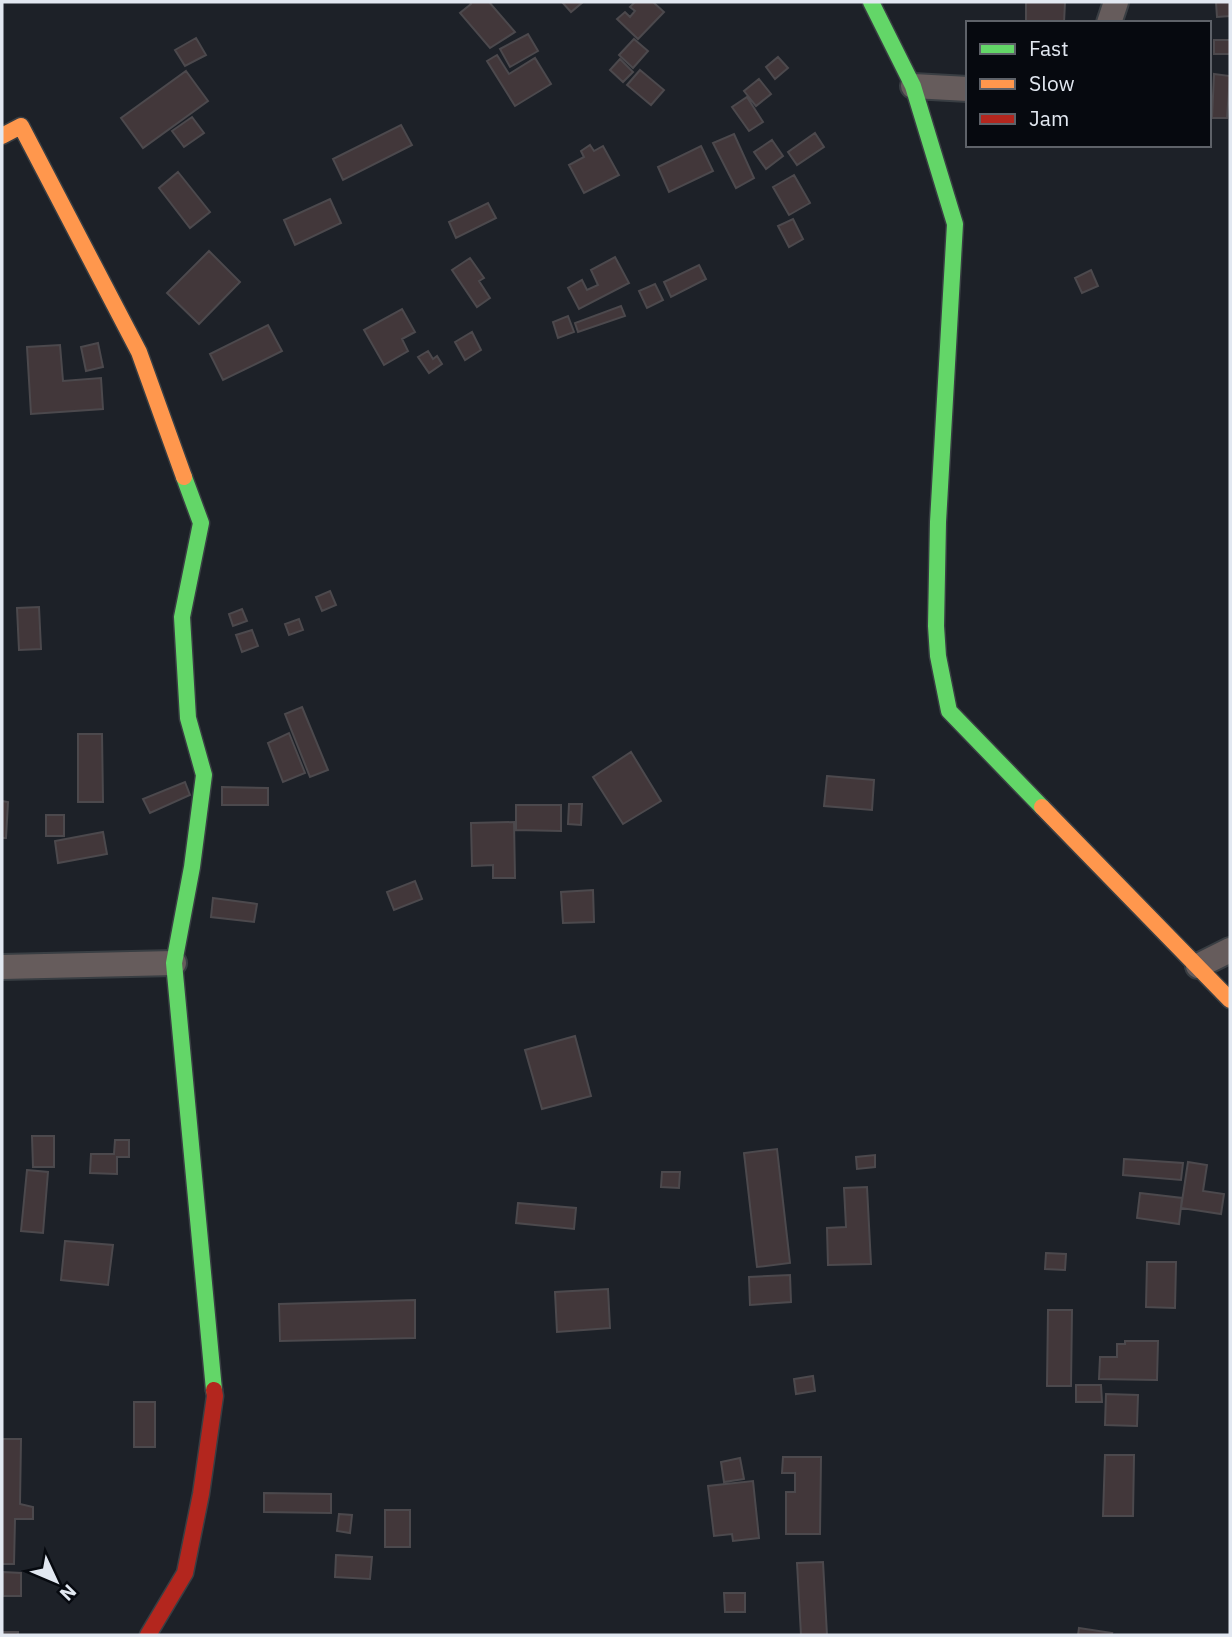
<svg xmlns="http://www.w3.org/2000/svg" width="1232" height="1637" viewBox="0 0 1232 1637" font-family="'IBM Plex Sans',sans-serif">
  <rect width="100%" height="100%" fill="#1d2128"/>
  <path fill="#42373a" stroke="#4c494d" stroke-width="2" d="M470,2h19l26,30 -25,16 -30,-35 11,-9z
    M562,2h21l-12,10z
    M635,2h18l11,10 -26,27 -21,-20 8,-7 5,5 5,-6 -5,-4z
    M1026,2h39l-1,21 -38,-1z
    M1216,2h14v14l-13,1z
    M528,34l10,17 -28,16 -10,-18z
    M196,38l10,17 -21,11 -10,-16z
    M634,39l14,12 -15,17 -14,-13z
    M1214,40h16v14h-16z
    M497,55l12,19 26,-16 16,26 -36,22 -28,-45z
    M778,57l10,11 -13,11 -9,-12z
    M620,59l13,13 -10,10 -13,-12z
    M640,70l24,20 -13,15 -24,-20z
    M186,71l22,30 -65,47 -22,-30z
    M1214,74l16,2 -3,42h-15z
    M759,79l12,15 -15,12 -12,-15z
    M747,97l16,25 -14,9 -17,-24z
    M192,117l12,16 -20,14 -12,-16z
    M401,125l11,20 -69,35 -10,-21z
    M815,133l9,14 -27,18 -9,-13z
    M734,134l20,44 -18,10 -23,-45z
    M772,140l11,16 -17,13 -12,-17z
    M590,145l4,6 9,-5 16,29 -35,18 -15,-28 15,-8 -3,-6z
    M701,146l12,25 -44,21 -11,-25z
    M178,172l32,40 -20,16 -31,-40z
    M794,175l16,28 -21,12 -16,-28z
    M330,199l11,24 -46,22 -11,-25z
    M488,203l8,15 -40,20 -7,-16z
    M793,219l10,20 -14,8 -11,-21z
    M209,251l31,31 -41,42 -32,-31z
    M615,257l14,26 -50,26 -11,-21 14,-8 5,10 11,-5 -7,-15z
    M470,258l14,20 -5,3 11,17 -13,9 -25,-37z
    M699,265l7,14 -35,18 -7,-15z
    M1091,270l7,16 -16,7 -7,-15z
    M655,284l8,16 -16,8 -8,-17z
    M621,306l4,10 -47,16 -3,-9z
    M402,309l13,23 -13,7 6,12 -24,14 -20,-35z
    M568,316l6,16 -16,6 -5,-16z
    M268,325l14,26 -59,29 -13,-26z
    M472,332l9,18 -16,10 -10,-18z
    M98,343l5,24 -17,4 -5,-24z
    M60,345l3,36 38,-3 2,31 -72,5 -4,-67z
    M428,351l5,8 4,-3 5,8 -13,9 -11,-16z
    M330,591l6,14 -14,6 -6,-14z
    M39,607l2,42 -22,1 -2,-42z
    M242,609l5,12 -14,5 -4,-12z
    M299,619l4,11 -14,5 -4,-11z
    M252,630l6,16 -16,6 -6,-17z
    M302,707l26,63 -18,7 -25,-63z
    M289,733l16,40 -22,9 -15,-39z
    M78,734h24l1,68h-25z
    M631,752l30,49 -38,23 -30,-47z
    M827,776l47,4 -2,30 -48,-4z
    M185,782l5,13 -40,18 -7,-14z
    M222,787l46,1v17h-46z
    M2,801l6,1 -2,36h-4z
    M569,804h13l-1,21 -13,-1z
    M516,805h45v26l-45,-1z
    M46,815h18v21h-18z
    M514,822l1,56h-22v-13l-21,1 -1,-43z
    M103,832l4,22 -49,9 -3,-22z
    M415,881l7,18 -28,11 -7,-18z
    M593,890l1,32 -31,1 -2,-31z
    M213,898l44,6 -3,18 -43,-5z
    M575,1036l16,60 -49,13 -17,-59z
    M32,1136h22v31h-21z
    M115,1140h14v17h-12v17l-27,-1 1,-19h23z
    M777,1149l13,114 -33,4 -13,-114z
    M875,1155v12l-18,2 -1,-12z
    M1124,1159l59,4 -2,17 -58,-5z
    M1188,1162l19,3 -4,26 21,3 -3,20 -40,-6z
    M27,1170l21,2 -5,61 -22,-2z
    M662,1172h18l-1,16 -18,-1z
    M867,1187l4,77 -43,1 -1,-37 19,-1 -2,-39z
    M1140,1193l42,5 -3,26 -42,-6z
    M518,1203l58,5 -2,21 -58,-6z
    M65,1241l48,4 -5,40 -47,-5z
    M1046,1253l20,1 -1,16 -20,-1z
    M1147,1262h29l-1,46 -29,-1z
    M790,1275l1,27 -41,3 -1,-28z
    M608,1289l2,39 -53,4 -2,-40z
    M415,1300v38l-135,3 -1,-37z
    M1048,1310h24l-1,76h-24z
    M1125,1341h33l-1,39 -58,-1 1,-22h17v-13h8z
    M813,1376l2,15 -19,3 -2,-15z
    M1076,1385h25l1,17h-26z
    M1106,1394l32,1 -1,31 -32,-1z
    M134,1402h21v45h-21z
    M2,1439h19l-1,65 13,3v12h-18l-1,45h-12z
    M1105,1455h29l-1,61h-30z
    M783,1457h38l-1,77h-34v-42h9v-19h-13z
    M740,1458l4,21 -20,3 -3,-20z
    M753,1481l6,57 -26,3 -1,-7 -18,2 -6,-50z
    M264,1493l67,1v19l-67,-1z
    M385,1510h25v37h-25z
    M339,1514l13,1 -2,18 -13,-2z
    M336,1555l36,2 -2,22 -35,-2z
    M823,1562l4,73h-26l-4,-72z
    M3,1572l18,1v23h-18z
    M724,1593h21v19h-20z
    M1079,1628l33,5 -1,2h-33z
    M2,1632h16v3h-16z"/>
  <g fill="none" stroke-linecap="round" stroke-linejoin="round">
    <defs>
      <path id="street" d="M1109,23l7,-21
        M913,86l55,3
        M1198,966l32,-16
        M2,967l172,-4"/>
      <path id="fast" d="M871,2l42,84 42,138 -17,298 -2,104 2,30 11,55 93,96
        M184,477l17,46 -19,94 6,101 16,57 -12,92 -18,96 40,427"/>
      <path id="slow" d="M2,136l19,-10 118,226 45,125
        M1042,807l188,193"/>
      <path id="jam" d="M148,1635l37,-62 16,-79 14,-98 -1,-6"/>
    </defs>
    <use href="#street" stroke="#393e43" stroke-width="28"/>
    <use href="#fast" stroke="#393e43" stroke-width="19"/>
    <use href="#slow" stroke="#393e43" stroke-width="19"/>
    <use href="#jam" stroke="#393e43" stroke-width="19"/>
    <use href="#street" stroke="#665c5c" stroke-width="24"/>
    <use href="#fast" stroke="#63d668" stroke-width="16"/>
    <use href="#slow" stroke="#ff974d" stroke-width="16"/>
    <use href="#jam" stroke="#b3261e" stroke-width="16"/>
  </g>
  <rect width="1232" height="1637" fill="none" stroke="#e2e8f1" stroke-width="7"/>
  <rect x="966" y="21" width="245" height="126" fill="#06090f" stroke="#5e6269" stroke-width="2"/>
  <rect x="980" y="44" width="35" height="10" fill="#63d668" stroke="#5e6269" stroke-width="2"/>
  <text x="1029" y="56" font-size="21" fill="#e2e8f1">Fast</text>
  <rect x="980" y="79" width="35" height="10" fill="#ff974d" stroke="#5e6269" stroke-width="2"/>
  <text x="1029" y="91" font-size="21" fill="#e2e8f1">Slow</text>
  <rect x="980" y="114" width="35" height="10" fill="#b3261e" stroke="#5e6269" stroke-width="2"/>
  <text x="1029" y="126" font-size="21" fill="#e2e8f1">Jam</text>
  <g transform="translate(56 1581) rotate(134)" stroke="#06090f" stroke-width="5" paint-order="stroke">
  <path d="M0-5L12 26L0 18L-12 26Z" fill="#e2e8f1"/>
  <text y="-10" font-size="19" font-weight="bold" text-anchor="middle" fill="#e2e8f1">N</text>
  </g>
</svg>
